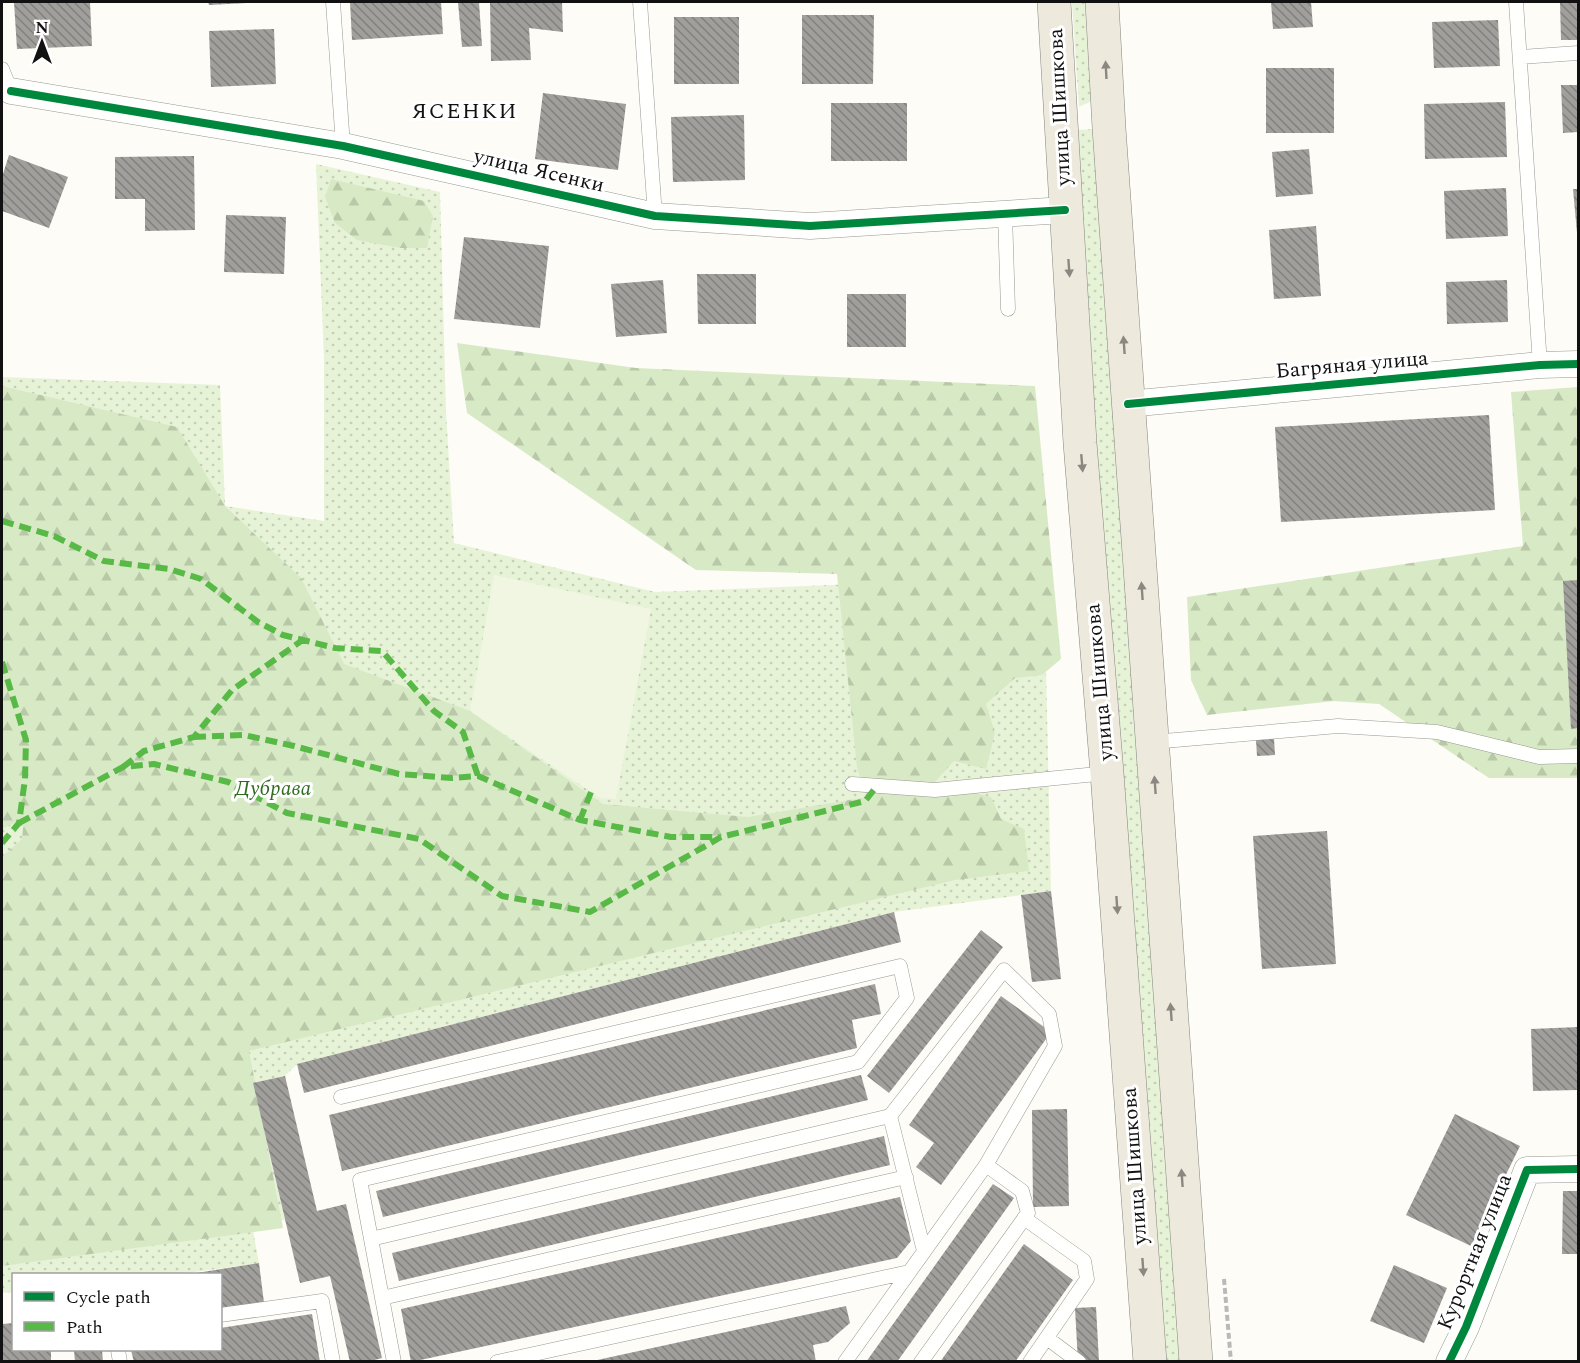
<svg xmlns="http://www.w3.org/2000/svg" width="1580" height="1363" viewBox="0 0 1580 1363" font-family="Spectral,serif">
  <defs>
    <pattern id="grass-dots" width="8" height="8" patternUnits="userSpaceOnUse" patternTransform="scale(1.5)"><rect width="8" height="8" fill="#e7f3d7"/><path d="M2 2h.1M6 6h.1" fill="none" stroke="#c5cfb8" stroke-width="1.8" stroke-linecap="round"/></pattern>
    <pattern id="forest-firs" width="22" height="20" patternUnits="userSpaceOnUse" patternTransform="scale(1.5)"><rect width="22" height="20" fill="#d8eac5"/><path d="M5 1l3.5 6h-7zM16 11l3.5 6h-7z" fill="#b8c8a8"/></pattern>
    <pattern id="building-back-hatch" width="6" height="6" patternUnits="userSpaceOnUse" patternTransform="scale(1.5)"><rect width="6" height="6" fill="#a19f9c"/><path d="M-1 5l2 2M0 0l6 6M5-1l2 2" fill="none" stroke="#82807e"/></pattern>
  </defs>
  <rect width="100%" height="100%" fill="#fdfcf7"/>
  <path fill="url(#grass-dots)" d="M1072,2h18l6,97 -17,8z
    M1109,128l87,1233h-46l-87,-1230z
    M316,164l124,28 6,220 8,131 201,49 375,-15 14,2 7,312 -157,21 -597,152 -12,12 -32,8 32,136 -33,5 7,38 -79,11h-166l-1,18 -11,1v-916l218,8 5,121 99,15v-162z"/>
  <path fill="url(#forest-firs)" d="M331,179l93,22 9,15 -6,32h-27l-43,-8 -22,-17 -10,-26z
    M457,343l179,25 399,18 26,273 -19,16 -27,3 -29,26 9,29 -9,36 -32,-8 -19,21 56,15 10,22 23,10 5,42 -74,9 -706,171 34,177 -281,38v-409l20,-18 2,-21 -22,11v-443l175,41 48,79 76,72 43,86 126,47 133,93 145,13 119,-20 -10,-29 -20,-194 -141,-4 -229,-157z
    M1578,387v391h-89l-110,-74 -45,-3 -127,14 -16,-35 -4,-83 336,-51 -12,-154z"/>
  <path fill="#f0f6e1" d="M494,575l157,34 -35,190 -16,-1 -130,-87z"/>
  <path fill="url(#building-back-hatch)" d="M14,2h76l2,44 -75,3z
    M208,2h39v1l-38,2z
    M350,2h91l2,32 -91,6z
    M458,2h21l3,44 -20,1z
    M490,2h72l1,30 -34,-4 2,32 -40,1z
    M1271,2h40l2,25 -40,2z
    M1560,2h18v38h-17z
    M802,15h72l-1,69h-71z
    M674,17h65v67h-65z
    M1498,20l2,46 -66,2 -2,-46z
    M274,29l2,55 -65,3 -2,-56z
    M1266,68h68v65h-68z
    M1561,85h17v47l-15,1z
    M543,93l83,11 -8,66 -83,-11z
    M1505,102l2,55 -82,2 -1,-55z
    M831,103h76v58h-76z
    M744,115l1,65 -72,2 -2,-65z
    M1309,149l4,45 -37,3 -4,-45z
    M9,155l59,22 -19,51 -47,-17v-34z
    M194,156l1,74 -50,1v-32h-30v-42z
    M1506,188l2,48 -62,3 -2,-48z
    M1573,189h5v44h-1z
    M226,215l60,2 -2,57 -60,-2z
    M1316,226l5,70 -47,3 -5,-69z
    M464,237l85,9 -9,82 -86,-9z
    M697,274h59v50h-58z
    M663,280l4,53 -51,4 -5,-53z
    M1507,280l1,42 -61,2 -1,-42z
    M847,294h59v53h-59z
    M1489,415l6,95 -214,12 -6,-95z
    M1578,580v148l-7,1 -8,-148z
    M1274,739l1,16 -18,1 -1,-16z
    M1327,831l9,133 -74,5 -9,-133z
    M1051,891l10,88 -29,3 -11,-87z
    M894,912l7,30 -597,151 -7,-29z
    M981,930l22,17 -114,146 -22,-17z
    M875,984l6,30 -29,6 5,28 -515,123 -13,-56z
    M1001,996l50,36 -110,153 -25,-18 18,-24 -25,-18z
    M1578,1027v63l-45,1 -2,-62z
    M861,1075l7,25 -485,117 -7,-26z
    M285,1076l32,135 29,-7 36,154 -15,4h-17l-20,-86 -30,7 -47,-200z
    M1067,1109l2,97 -36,1 -1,-97z
    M1455,1114l65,32 -49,100 -65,-31z
    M884,1136l6,29 -491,116 -7,-28z
    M993,1184l21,14 -117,164h-31z
    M1563,1191h15v63h-16z
    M900,1197l11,44 -14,17 -486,104 -10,-53z
    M1024,1244l49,36 -58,82h-75z
    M259,1263l5,40 -44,6v-35h-30z
    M1394,1265l53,23 -23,55 -54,-22z
    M846,1306l4,17 -22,19 -15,3 3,17h-228z
    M1096,1307l3,55h-21l-3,-54z
    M312,1314l8,48h-186l-3,-12h89v-22z
    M14,1323v27h37v12h-49v-38z
    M74,1350h28l1,12h-28z"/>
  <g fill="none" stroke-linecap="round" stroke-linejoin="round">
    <defs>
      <path id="lane" d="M333,2l10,144
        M640,2l15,214
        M1516,2l24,363
        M1520,57l58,-4
        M2,69l9,22h-4
        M1005,214l3,95
        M1152,742l186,-16 99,6 102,25 39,-1
        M852,784l83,6 172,-17
        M341,1097l559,-131 7,32 -49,64 -498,118 34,182
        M1024,1218l60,43 3,18 -57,83
        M371,1239l519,-123 34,135
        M382,1298l524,-121
        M220,1315l102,-14 11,61
        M1047,1338l32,24
        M118,1350l2,12
        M497,1362l412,-90
        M845,1362l141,-197 69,-119 -6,-32 -45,-44 -114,146
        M921,1362l107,-149 -6,-22 -36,-26"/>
      <path id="street" d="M11,91l332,55 312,70 155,10 255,-16
        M1128,404l412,-39 38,-1
        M1449,1362l17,-35 61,-157 51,-1"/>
      <path id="primary" d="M1054,2l26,441 27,330 43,589
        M1102,2l7,126 87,1234"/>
    </defs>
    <use href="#lane" stroke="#979795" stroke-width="15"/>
    <use href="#street" stroke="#979795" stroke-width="27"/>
    <use href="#primary" stroke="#858482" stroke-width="34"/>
    <path stroke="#b9b9b8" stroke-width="4" stroke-dasharray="6 3" stroke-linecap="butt" d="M1224,1279l7,83"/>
    <use href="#lane" stroke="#fffffe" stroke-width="14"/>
    <use href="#street" stroke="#fffffe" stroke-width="26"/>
    <use href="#primary" stroke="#ede9dc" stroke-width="33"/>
    <path stroke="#58b947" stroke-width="6" stroke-dasharray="12 6" stroke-linecap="butt" d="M2,521l52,15 50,25 65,8 32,10 57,43 25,13 52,13 47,3 52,60 29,21 15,44
      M2,662l24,78 -1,39 -6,44 -17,20
      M194,737l50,-2 50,11 105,28 53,4 26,-2 102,44 91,17h48
      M123,767l21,-16 50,-14 38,-47 72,-51
      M580,820l11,-28
      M19,823l104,-56 31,-3 74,18 59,31 132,26 83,57 88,16 131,-75 144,-36 12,-15"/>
    <defs>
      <path id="cycleway" d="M11,91l332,55 312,70 155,10 255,-16
        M1128,404l412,-39 38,-1
        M1449,1362l17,-35 61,-157 51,-1"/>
    </defs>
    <use href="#cycleway" stroke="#fff" stroke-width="11"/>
    <use href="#cycleway" stroke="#00873e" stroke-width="8"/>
  </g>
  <defs><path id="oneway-solid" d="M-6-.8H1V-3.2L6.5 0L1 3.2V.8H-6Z" transform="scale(1.5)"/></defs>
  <g fill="#8a8881">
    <use href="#oneway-solid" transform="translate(1106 70) rotate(-93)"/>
    <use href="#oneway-solid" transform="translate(1069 268) rotate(86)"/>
    <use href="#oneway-solid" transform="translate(1124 345) rotate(-94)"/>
    <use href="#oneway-solid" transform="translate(1082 463) rotate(85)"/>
    <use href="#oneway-solid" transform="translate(1142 591) rotate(-94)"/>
    <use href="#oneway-solid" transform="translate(1155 785) rotate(-94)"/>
    <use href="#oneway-solid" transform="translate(1117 905) rotate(86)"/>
    <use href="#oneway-solid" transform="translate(1171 1012) rotate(-94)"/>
    <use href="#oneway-solid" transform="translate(1182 1178) rotate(-94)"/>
    <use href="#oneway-solid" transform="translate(1143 1267) rotate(86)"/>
  </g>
  <g text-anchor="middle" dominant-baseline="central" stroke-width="6" stroke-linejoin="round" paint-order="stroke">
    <g font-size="21" fill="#111" stroke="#fff">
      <text transform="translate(1060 107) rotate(-93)">улица Шишкова</text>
      <text transform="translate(539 171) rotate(13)">улица Ясенки</text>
      <text transform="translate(1352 365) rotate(-5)">Багряная улица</text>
      <text transform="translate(1100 682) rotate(-95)">улица Шишкова</text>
      <text transform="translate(1135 1166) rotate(-94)">улица Шишкова</text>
      <text transform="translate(1475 1252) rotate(-68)">Курортная улица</text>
    </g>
    <g font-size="21" font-style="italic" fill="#2f6b1f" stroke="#fff">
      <text x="273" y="789">Дубрава</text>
    </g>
    <g font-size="22" letter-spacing="1.5" fill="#111" stroke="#fff">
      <text x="465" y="111">ЯСЕНКИ</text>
    </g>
  </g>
  <rect width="1580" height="1363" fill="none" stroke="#111111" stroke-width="6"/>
  <rect x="12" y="1273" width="210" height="78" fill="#ffffff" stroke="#a0a0a0" stroke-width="1.5"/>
  <rect x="24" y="1292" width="30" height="9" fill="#00873e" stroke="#a0a0a0" stroke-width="1.5"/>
  <text x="66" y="1303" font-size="18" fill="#111111">Cycle path</text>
  <rect x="24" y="1322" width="30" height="9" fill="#58b947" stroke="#a0a0a0" stroke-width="1.5"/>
  <text x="66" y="1333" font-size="18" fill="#111111">Path</text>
  <g transform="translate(42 42)" stroke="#ffffff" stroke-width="4.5" paint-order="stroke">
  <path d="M0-4.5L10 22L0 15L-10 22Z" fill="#111111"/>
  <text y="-9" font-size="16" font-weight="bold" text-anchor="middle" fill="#111111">N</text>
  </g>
</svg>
